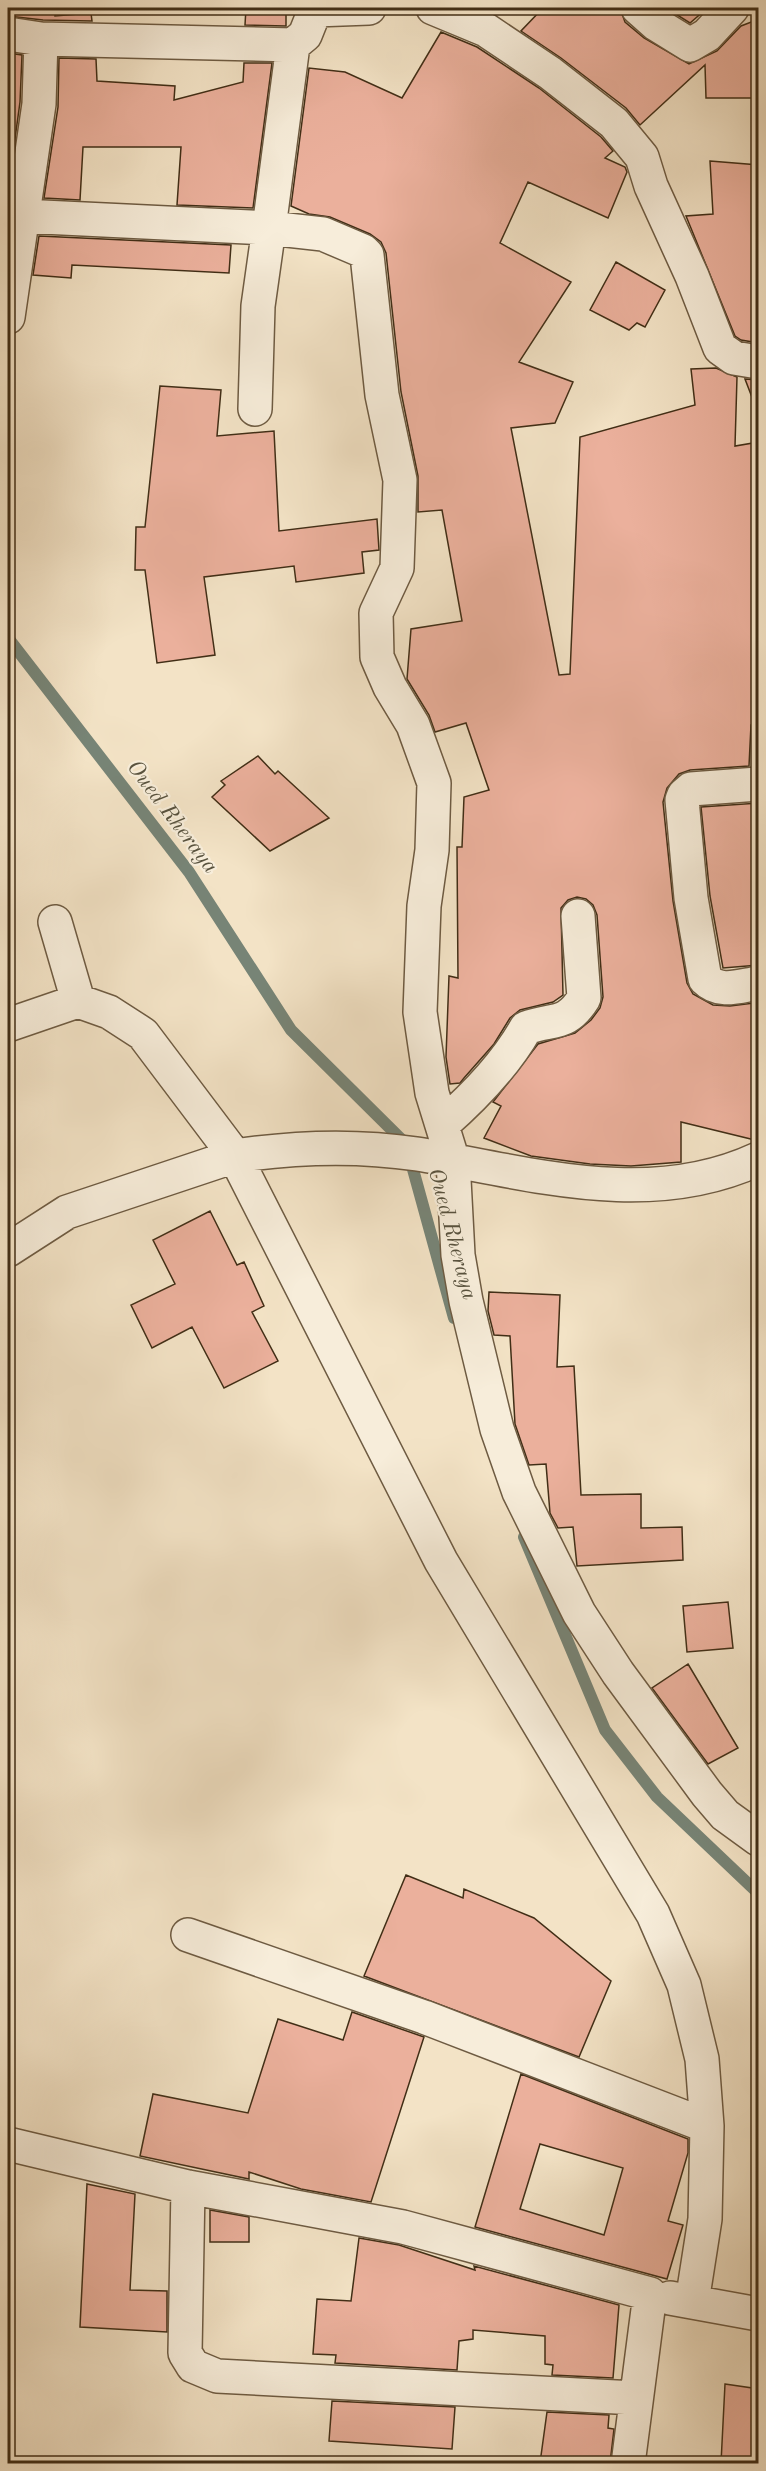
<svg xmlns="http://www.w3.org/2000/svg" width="766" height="2471" viewBox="0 0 766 2471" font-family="'Old Standard TT',serif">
  <rect width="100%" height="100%" fill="#f3e3c6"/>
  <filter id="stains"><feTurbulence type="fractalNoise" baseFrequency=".00333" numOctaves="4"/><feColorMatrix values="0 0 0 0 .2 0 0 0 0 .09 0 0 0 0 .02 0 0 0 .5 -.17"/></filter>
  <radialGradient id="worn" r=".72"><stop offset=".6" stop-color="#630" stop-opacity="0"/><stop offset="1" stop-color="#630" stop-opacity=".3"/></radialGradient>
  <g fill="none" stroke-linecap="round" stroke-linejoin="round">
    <path stroke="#778476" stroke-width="12" d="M8,638l181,234 102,158 115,114 48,174
      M524,1537l81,193 52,67 101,96"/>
  </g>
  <path fill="#ebb09c" stroke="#412e16" stroke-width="1.5" fill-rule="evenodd" d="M8,8h47v8l36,-3 1,8 -49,-1 -35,-4z
    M246,8h40v18l-41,-1z
    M543,8h77l5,14 19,16 45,26 28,-13 24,-25 18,-7v79h-53l-1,-33 -65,60 -14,-17 -65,-50 -40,-27z
    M666,8h37l2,2 -15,13z
    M441,32l36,15 62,41 62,49 12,14 -8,7 20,9 2,5 -19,46 -80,-36 -28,61 71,39 -52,80 54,20 -18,41 -44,5 48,247 11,-1 10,-237 115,-32 -4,-36 25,-1 21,9 -2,69 24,-4v283h-8l-2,41 -59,4 -11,4 -12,14 -4,14 10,99 14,82 6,11 20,11 17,1 24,-3 5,45v93l-78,-19v40l-50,4 -41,-2 -59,-8 -47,-18 17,-32 -8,-4 45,-58 37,-11 16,-13 9,-12 3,-11 -6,-82 -4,-10 -7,-6 -9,-2 -9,3 -7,8 2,87 -10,7 -33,8 -10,8 -16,26 -30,34 -4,5 -10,1 -4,-27 3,-81 9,2 -1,-131h5l2,-50 25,-7 -23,-67 -31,9 -6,-17 -22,-36 4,-50 51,-8 -20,-111 -24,2v-36l-17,-84 -15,-139 -5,-11 -11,-8 -40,-17 -21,-3 -18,-8 18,-138 36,4 57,26z
    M8,53l14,2 -2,47 -12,88z
    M59,58l37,1 1,22 78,5 -1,14 69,-18 1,-19h28l-19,145 -76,-3 4,-58h-98l-3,53 -36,-2 14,-91z
    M710,161l49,4v178l-18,-3 -6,-4 -49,-120 27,-2z
    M39,236l192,9 -2,28 -157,-8 -1,13 -38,-3z
    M616,262l49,28 -20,37 -8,-4 -8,7 -39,-20z
    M745,379l14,1v24l-4,1z
    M160,386l61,4 -4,46 57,-5 5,100 98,-12 2,31 -17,2 2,21 -68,9 -2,-16 -90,11 11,78 -58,8 -12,-93h-10l1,-43h9z
    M258,756l17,18 3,-3 51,47 -59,33 -58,-54 13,-12 -4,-4z
    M759,803v162l-36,3 -13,-72 -9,-89z
    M210,1211l27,54 7,-3 20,44 -12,6 26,49 -54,27 -32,-61 -40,21 -21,-43 44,-21 -22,-44z
    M489,1292l71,3 -3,72 17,-1 7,129 60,-1v34l41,-1 1,33 -106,6 -4,-39 -15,1 -8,-15 -4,-49 -17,1 -14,-41 -5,-88 -16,-1 -6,-24z
    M728,1602l5,46 -46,4 -4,-46z
    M688,1664l50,84 -30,16 -56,-76z
    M406,1875l57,23 1,-9 70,29 77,63 -32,76 -215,-81z
    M352,2012l72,25 -53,165 -70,-13 -52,-17v7l-109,-23 13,-62 95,19 30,-94 65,21z
    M521,2074l167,65v14l-20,68 15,4 -16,54 -192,-52zM540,2144l83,24 -19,67 -84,-26z
    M87,2184l48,10 -5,96 37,1v41l-87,-5z
    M210,2210l39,7v25h-39z
    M359,2238l40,7 76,25 -1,-4 145,39 -6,73 -61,-3 1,-10 -8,-1v-28l-72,-6v9l-14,2 -2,29 -122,-7 1,-8 -23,-1 4,-55 34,2z
    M725,2384l34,5v74h-38z
    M332,2401l123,6 -3,42 -123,-8z
    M547,2412l62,3 -1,13 6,1 -4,34h-70z"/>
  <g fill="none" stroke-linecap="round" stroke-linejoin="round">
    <defs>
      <path id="street" d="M433,8l53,22 64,43 64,50 28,34 9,29 41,90 28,72 14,10 24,4
        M638,8l18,16 34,21 17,-10 25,-27
        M315,10l54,-2
        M8,34l33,5 252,6 12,-10 10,-25 -2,-2
        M22,216l247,12 24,-183
        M8,317l31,-213 2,-65
        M255,409l3,-103 11,-78 54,6 40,17 4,4 15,140 18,85 -3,88 -21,45 1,44 13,30 23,38 21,58 -2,67 -8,56 -4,106 12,81 21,68 5,94 8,46 31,128 22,63 60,121 39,60 89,121 18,21 33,24
        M758,784l-67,5 -7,6 -2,5 9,98 14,81c15,15 34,7 53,4
        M55,922l23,79
        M8,1025l70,-24 31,11 34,22 92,122 206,405 212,353 31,71 18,74 5,67 -2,93 -13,83
        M443,1124c32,-28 62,-59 83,-96 27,-10 40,-1 58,-30l-6,-82
        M8,1250l59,-38 168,-56c60,-9 122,-11 182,-2 113,19 231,56 341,5
        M188,1935l236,82 283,109
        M8,2144l180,43 215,40 247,67 -22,170
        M188,2187l-3,166 8,13 24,10 418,22
        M670,2298l88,16"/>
    </defs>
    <use href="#street" stroke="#6e5b42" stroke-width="36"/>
    <use href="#street" stroke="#f7edda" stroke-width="33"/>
  </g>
  <g text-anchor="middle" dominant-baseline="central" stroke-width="4.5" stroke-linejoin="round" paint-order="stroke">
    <g font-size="22" font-style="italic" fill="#58523e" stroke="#f7edda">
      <text transform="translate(172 817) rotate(53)">Oued Rheraya</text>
      <text transform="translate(452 1234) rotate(75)">Oued Rheraya</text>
    </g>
  </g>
  <rect width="766" height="2471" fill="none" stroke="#f3e3c6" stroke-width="30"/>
  <rect x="9" y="9" width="748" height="2453" fill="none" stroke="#412e16" stroke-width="3"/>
  <rect x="15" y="15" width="736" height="2441" fill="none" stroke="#412e16" stroke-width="1.5"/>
  <rect width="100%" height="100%" filter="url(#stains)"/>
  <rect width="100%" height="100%" fill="url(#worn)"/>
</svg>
